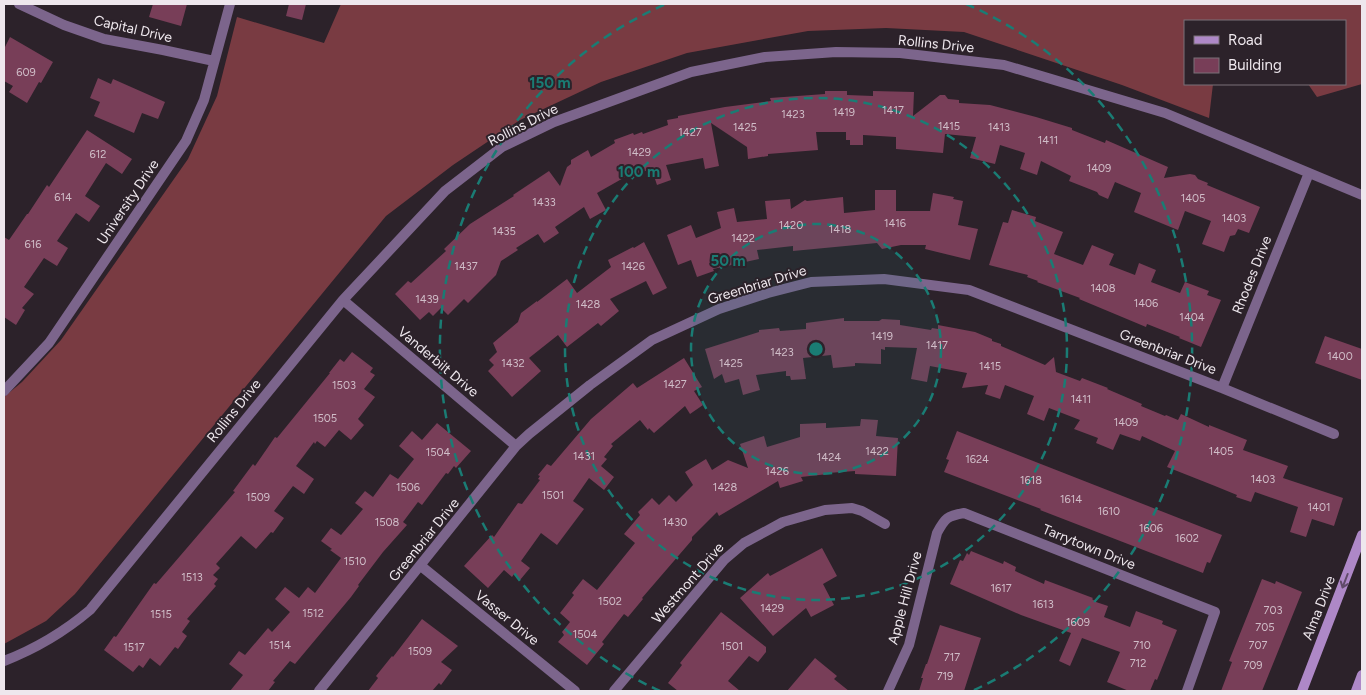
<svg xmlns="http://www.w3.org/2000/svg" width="1366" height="695" viewBox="0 0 1366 695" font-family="Figtree,sans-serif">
  <rect width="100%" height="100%" fill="#2c222a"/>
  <path fill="#793b42" d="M341,4h1021v80l-45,13 -9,-13h37v-63h-160v63h28l-4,34 -87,-33 -158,-53 -78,-4 -78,3 -121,22 -86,29 -81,38 -67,45 -67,51 -311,378 -29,27 -42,23v-247l18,-15 39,-42 127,-181 29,-63 20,-79 87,26z"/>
  <path fill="#783e58" d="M153,4h34l-6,22 -32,-9z
    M289,4h17l-4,16 -16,-4z
    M10,37l43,25 -12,21 -2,-1 -12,21 -18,-11 4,-6 -9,-5v-32z
    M98,78l13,6 2,-5 52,23 -7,17 -16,-6 -8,20 -40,-17 6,-14 -10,-4z
    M825,91h22v4l26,1v-5l41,1 -1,24 27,-21h5l3,4 11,1v3l31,2 46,12 36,11v2l33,13 1,-3 62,27 -4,11 26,-4 5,1 3,4 10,4 -1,2 53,22 -11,26 -11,-4 -3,6 -5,1 -6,16 -22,-8 9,-23 -26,-10 -7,19 -44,-18 7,-19 -26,-11 -7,17 -9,-4 -2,-3 -28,-11 2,-5 -30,-15 -4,14 -17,-6 5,-16 -25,-8 -5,19 -25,-6 6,-21 -31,-3 -2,19 -47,-4v-12l-33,-2v10h-13v-5h-4v-8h-30l2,18 -50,4v2l-20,3 -1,-12 -36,-24 8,43 -14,3 -2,-11 -37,7 5,15 -14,5 -3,-9 -3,1 -3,-7 -13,5 -1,-3 -37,21 9,17 -16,9 -6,-12 -29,20 4,6 -15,10 -6,-9 -22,14 2,2 -17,11 -5,14 -28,28 -4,-4 -16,16 -7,-7 -8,8 -4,-4 -9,8 -25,-26 13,-13 3,2 35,-32 -2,-2 26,-25 44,-28 -1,-1 36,-24 11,15 7,-19 4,-3v-4l17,-10 3,7 24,-14 -1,-3 19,-7 1,2 8,-3 1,2 25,-9 -1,-5 11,-2v-2l47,-9 46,-6 -1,-3 55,-4z
    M87,130l45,29 -10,15 -16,-11 -21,33 15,10 -11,16 -13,-9 -19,28 11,7 -11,18 -13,-8 -20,29 10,7 -12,14 3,2 -9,15 -12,-8v-80l5,3 18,-26h1l19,-29 2,2z
    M875,190h21v21h34l3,-18 21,4 -1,2 10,2 -5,24 20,4 -8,31 -45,-11 1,-4h-25l-19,4 -5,-6 -84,8v-5l-36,4 2,9 -46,10 1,2 -17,6 -6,-17 -13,5 -11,-30 24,-10 5,13 25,-10 -4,-16 17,-4 3,14 30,-3 -2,-18 25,-2 1,10 14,-9 2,1 36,-4 1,16 31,-3z
    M1012,210l24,7 -1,4 28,11 -9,22 29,11 9,-20 22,9 -5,11 26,10 4,-12 17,7 -5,12 29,11 5,-11 24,9 -2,4 14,5 -20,47 -22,-9 1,-1 -33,-13 -1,3 -67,-28 1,-1 -43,-16 1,-1 -11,-4 1,-2 -39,-10 14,-43 5,1z
    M644,242l23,46 -14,7 -7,-14 -36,18 9,12 -18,15 -3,-3 -31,24 -9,-12 -29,23 12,13 -29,26 -24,-26 6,-6 -5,-5 8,-8 -4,-9 25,-21 3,-9 16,-12v1l30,-23 10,14 34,-26 -3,-7 25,-13 1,1z
    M844,318v3h35l3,-2 18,1v5l31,5 1,-2 6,1v-4l37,7 17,7v2l9,3v2l44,19 9,-8 2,15 24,9 2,-3 26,10 -1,1 35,15 -1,2 24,10 1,-1 12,5 3,-6 28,13v-2l38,15 -4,10 45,16 -5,12 60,20 -9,28 -22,-7 -6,18 -16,-5 8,-25 -43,-15 -4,10 -15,-5 1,-2 -22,-9 -48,-19 8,-16 -33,-15 -2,5 -20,-7 -7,16 -17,-7 2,-5 -24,-9 6,-9 -31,-12 -5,13 -17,-7 7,-18 -29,-11 -5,14 -15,-5 3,-9 -26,3 5,-15 -37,-7 -3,16 -16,-3 6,-31 -32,-1v3l-4,-1v15l-26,-1v3l-22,2 -2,-13 -28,3 3,21 -15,1 -1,-4h-4v-5l-30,4 4,15 -17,5 -4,-16 -14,4 -3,-9 -8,5 -9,-30 54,-17v-2l20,-2 1,3 26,-2v-6z
    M1325,336l37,13v31l-47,-17z
    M352,352l21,16 -3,4 5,3 -11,14 11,8 -17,22 6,6 -13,15 -12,-10 -14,17 -8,-6 -2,3 -1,-2 -18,24 18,13 -10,15 -11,-8 -19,25 10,7 -11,15 -2,-1 -15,17 -15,-13 -25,28 4,4 -7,7 5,4 -4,5 2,2 -29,33 3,2 -8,11 5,4 -9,13 -3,-2 -15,19 -10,-8 -7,10 -4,-3 -6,7 -29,-22 10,-14 2,1 38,-54 2,1 79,-92 -2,-1 20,-27 2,2 20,-29 2,1 53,-65h-1l11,-14 4,3z
    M684,358l18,29 -8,4 9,14 -13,9 -5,-8 -31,27 -5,-5 -1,2 -8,-10 -29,24 2,2 -9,11 3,2 -6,7 13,11 -10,13 -15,-12 -16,23 11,8 -27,36 -16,-12 -20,28 9,7 -10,12 -6,-6 -2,3 -8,-7 -16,18 -24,-22 28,-31 2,2 24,-34 4,1 18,-24 -2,-1 2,-3 -2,-1 9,-11 4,2 40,-47 42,-36 4,5z
    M861,419l17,1 -2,16 22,2 -2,38 -41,-2v-3l-27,2v1l-27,3 2,4 -23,7 -2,-7 -59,35 -2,-4 -25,25v3l-50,58 1,1 -15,18 -4,-3 -22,28 2,2 -17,21 -29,-23 6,-7 -2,-3 8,-10 -10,-9 14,-18 -2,-2 11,-14 14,11 38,-47 -11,-9 16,-19 -2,-3 14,-14 7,7 10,-10 7,7 17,-17 -8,-13 21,-13 6,11 16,-10 20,8 -8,-24 24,-8 3,11 33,-10v-13l26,-1v5l34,-2z
    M437,423l34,28 -15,17 -2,-2 -6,8 -2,-1 -24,32 -4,-3 -15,20 4,3 -24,27 -25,33 1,1 -8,11 -56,67 -5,-3 -17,20 2,1 -7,9h-38l13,-16 -14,-11 10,-13 6,4 23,-27 4,4 18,-20 -15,-13 10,-12 14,11 9,-11 7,6 26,-35 -11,-8 2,-1 -11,-8 10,-13 10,7 22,-26 -8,-6 10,-12 8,6 17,-23 8,5 16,-20 -15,-13 13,-15 10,9z
    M957,431l265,104 -12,28 -3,-1 -4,11 -163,-63 1,-1 -97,-37 5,-12 -3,-1z
    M822,548l15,28 -14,8 11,21 -23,12 -5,-9 -33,28 -33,-38 28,-25 2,3z
    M971,551l32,13 1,-3 12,6 -1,4 29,13 1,-4 48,18 -1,1 4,3 12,4 -4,11 26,10 6,-16 27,10 -1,3 15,6 -20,50 -2,-1 -5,12h-21l-22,-9 13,-30 -38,-14 -12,28 -11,-5 12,-28 -50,-18 -71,-31 10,-24 3,1 4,-8 2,2z
    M1262,579l13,5 1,-3 26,11 -40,99h-41l11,-29 -3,-1z
    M721,612l45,35v5l-8,10 -9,-6 -21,25 12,10h-62l-10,-8 14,-18 -2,-2z
    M422,619l36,27 -17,16 11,8 -11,15 -2,-2 -7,8h-64l10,-13 -2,-2 16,-20 1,1z
    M940,625l41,13 -17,53h-45l4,-13h-2l5,-14h1z
    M815,658l22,18 -3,3 15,12h-62z"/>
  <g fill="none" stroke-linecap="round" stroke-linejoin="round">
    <path stroke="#7c658c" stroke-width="10" d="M19,4l45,21 40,14 59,11 51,11
      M343,300l173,146
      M1222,388l87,-215
      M4,391l45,-48 137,-202 18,-41 26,-96
      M421,566l154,125
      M4,661c31,-12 60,-29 86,-51l253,-310 102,-109 57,-44 52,-25 137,-50 74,-15 71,-5 64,1 104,12 161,48 197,82
      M319,691l197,-245 13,-12 61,-49 62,-45 67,-31 49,-16 43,-11 73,-3 85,11 253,98 112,46
      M614,691l110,-131 20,-17 39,-21 42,-12 27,-2 10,3 23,13
      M888,691l21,-46 28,-112c8,-15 10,-17 27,-20l251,99 -28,79"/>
    <path stroke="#ae88c7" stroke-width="10" d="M1302,691l60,-156
      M1356,691l6,-16"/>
  </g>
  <defs><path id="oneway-shaft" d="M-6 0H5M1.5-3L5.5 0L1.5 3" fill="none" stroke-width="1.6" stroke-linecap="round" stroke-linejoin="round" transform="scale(1.25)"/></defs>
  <use stroke="#604b69" href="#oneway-shaft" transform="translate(1345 581) rotate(111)"/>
  <circle cx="816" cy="349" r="125" fill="#1a7c74" fill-opacity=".12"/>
  <g fill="none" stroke="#1a7c74" stroke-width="2.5" stroke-dasharray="9 6">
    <circle cx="816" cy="349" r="125"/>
    <circle cx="816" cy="349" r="251"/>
    <path d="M660 691A376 376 0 0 1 666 4M966 4A376 376 0 0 1 972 691"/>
  </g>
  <g text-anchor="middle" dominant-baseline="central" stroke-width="4" stroke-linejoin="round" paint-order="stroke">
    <g font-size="11" fill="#d0bdc8">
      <text x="26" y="72">609</text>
      <text x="893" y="110">1417</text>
      <text x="844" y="112">1419</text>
      <text x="793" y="114">1423</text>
      <text x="949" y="126">1415</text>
      <text x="745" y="127">1425</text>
      <text x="999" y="127">1413</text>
      <text x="690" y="132">1427</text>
      <text x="1048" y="140">1411</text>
      <text x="639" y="152">1429</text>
      <text x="98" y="154">612</text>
      <text x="1099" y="168">1409</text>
      <text x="63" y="197">614</text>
      <text x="1193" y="198">1405</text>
      <text x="544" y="202">1433</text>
      <text x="1234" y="218">1403</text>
      <text x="895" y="223">1416</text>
      <text x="791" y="225">1420</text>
      <text x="840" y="229">1418</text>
      <text x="504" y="231">1435</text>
      <text x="743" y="238">1422</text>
      <text x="33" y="244">616</text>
      <text x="466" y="266">1437</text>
      <text x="633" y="266">1426</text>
      <text x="1103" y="288">1408</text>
      <text x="427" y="299">1439</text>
      <text x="1146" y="303">1406</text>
      <text x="588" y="304">1428</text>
      <text x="1192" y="317">1404</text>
      <text x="882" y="336">1419</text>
      <text x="937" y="345">1417</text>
      <text x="782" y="352">1423</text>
      <text x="1340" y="356">1400</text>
      <text x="513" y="363">1432</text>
      <text x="731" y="363">1425</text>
      <text x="990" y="366">1415</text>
      <text x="675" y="384">1427</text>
      <text x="344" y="385">1503</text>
      <text x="1081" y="399">1411</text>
      <text x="325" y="418">1505</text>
      <text x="1126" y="422">1409</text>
      <text x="877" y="451">1422</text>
      <text x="1221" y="451">1405</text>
      <text x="438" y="452">1504</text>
      <text x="584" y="456">1431</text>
      <text x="829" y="457">1424</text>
      <text x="977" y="459">1624</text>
      <text x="777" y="471">1426</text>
      <text x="1263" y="479">1403</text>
      <text x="1031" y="480">1618</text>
      <text x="408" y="487">1506</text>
      <text x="725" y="487">1428</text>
      <text x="553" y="495">1501</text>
      <text x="258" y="497">1509</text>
      <text x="1071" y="499">1614</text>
      <text x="1319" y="507">1401</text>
      <text x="1109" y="511">1610</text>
      <text x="387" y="522">1508</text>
      <text x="675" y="522">1430</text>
      <text x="1151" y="528">1606</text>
      <text x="1187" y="538">1602</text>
      <text x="355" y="561">1510</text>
      <text x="192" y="577">1513</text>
      <text x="1001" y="588">1617</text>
      <text x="610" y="601">1502</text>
      <text x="1043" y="604">1613</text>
      <text x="772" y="608">1429</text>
      <text x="1273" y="610">703</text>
      <text x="313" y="613">1512</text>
      <text x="161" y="614">1515</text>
      <text x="1078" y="622">1609</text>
      <text x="1265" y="627">705</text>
      <text x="585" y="634">1504</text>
      <text x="280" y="645">1514</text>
      <text x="1142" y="645">710</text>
      <text x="1258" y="645">707</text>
      <text x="732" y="646">1501</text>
      <text x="134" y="647">1517</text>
      <text x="420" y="651">1509</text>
      <text x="952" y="657">717</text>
      <text x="1138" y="663">712</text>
      <text x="1253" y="665">709</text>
      <text x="945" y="676">719</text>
    </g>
    <g font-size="14" fill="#eee7ed" stroke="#2c222a">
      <text transform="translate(133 29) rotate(13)">Capital Drive</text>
      <text transform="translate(936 44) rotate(6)">Rollins Drive</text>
      <text transform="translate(523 125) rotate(-27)">Rollins Drive</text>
      <text transform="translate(128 202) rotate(-56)">University Drive</text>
      <text transform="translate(1252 275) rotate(-68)">Rhodes Drive</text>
      <text transform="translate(757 285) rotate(-17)">Greenbriar Drive</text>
      <text transform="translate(1168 352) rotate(21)">Greenbriar Drive</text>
      <text transform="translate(438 362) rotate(40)">Vanderbilt Drive</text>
      <text transform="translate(234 411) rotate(-51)">Rollins Drive</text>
      <text transform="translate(424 540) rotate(-51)">Greenbriar Drive</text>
      <text transform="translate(1089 547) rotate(22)">Tarrytown Drive</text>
      <text transform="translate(688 583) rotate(-49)">Westmont Drive</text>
      <text transform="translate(905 598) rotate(-75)">Apple Hill Drive</text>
      <text transform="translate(1319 608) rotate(-69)">Alma Drive</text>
      <text transform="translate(507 618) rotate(39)">Vasser Drive</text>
    </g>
  </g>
  <circle cx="816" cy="349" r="8" fill="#1a7c74" stroke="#2c222a" stroke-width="2.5"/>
  <g font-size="15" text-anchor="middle" font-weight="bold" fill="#1a7c74" stroke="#2c222a" stroke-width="4" stroke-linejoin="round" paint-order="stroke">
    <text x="550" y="88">150 m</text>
    <text x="639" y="177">100 m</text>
    <text x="728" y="266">50 m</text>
  </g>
  <rect width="1366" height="695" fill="none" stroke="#eee7ed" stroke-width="10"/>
  <rect x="1184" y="20" width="162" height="65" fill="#2c222a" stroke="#7a7178"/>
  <rect x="1194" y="36" width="25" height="8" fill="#ae88c7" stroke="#7a7178"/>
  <text x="1228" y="45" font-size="15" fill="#eee7ed">Road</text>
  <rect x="1194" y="58" width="25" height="15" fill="#783e58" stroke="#7a7178"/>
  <text x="1228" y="70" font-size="15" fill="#eee7ed">Building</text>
</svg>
